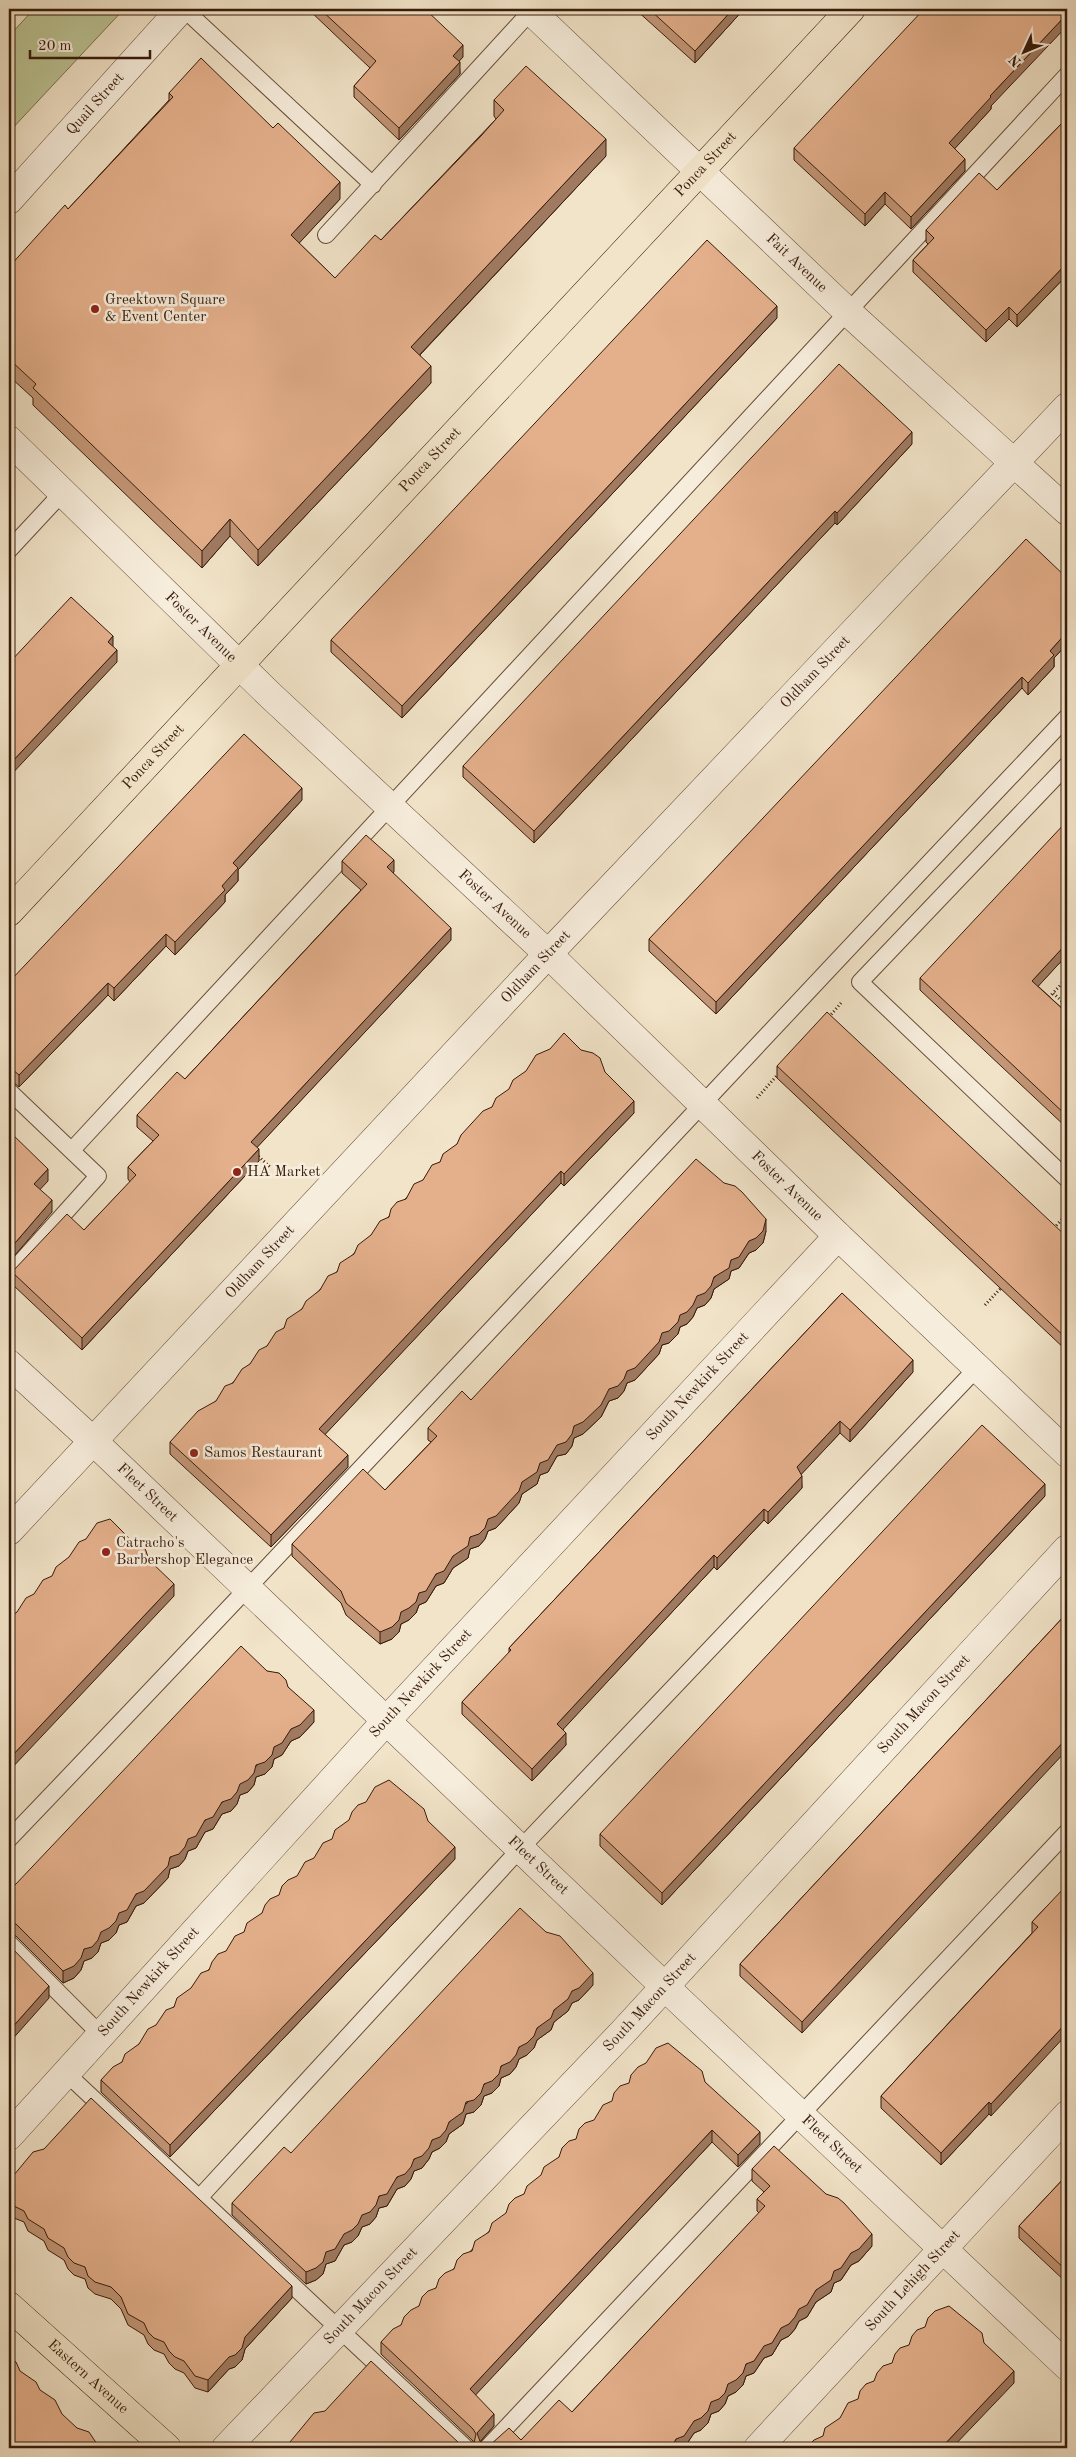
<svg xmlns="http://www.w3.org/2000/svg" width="1076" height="2457" viewBox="0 0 1076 2457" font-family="'Old Standard TT',serif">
  <rect width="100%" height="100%" fill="#f2e4c9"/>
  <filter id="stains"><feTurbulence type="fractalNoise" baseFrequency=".004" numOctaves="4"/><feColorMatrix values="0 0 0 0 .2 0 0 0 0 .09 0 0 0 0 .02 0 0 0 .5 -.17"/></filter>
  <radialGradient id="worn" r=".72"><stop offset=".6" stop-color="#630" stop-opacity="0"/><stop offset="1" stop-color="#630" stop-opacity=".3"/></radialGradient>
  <path fill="#bcc495" stroke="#7a7050" d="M34,9h90l-115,123v-96z"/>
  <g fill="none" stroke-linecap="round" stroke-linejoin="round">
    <defs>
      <path id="service" d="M184,9l189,176
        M326,235l207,-226
        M9,550l54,-58
        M1067,765l-207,217 207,197
        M9,1091l89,85 -89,99
        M72,1150l995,-1075
        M9,1839c356,-371 704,-749 1058,-1122
        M9,1943l92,92
        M66,2073l400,375
        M199,2198l321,-349 457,-481
        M487,2448l580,-616"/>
      <g id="minor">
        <path id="s1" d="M529,9l320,304 218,198"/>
        <path id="s2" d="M9,200l172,-191"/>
        <path id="s3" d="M9,440l261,255 278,259 290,282 229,217"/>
        <path id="s4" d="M9,1364l84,77 589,562 385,363"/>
        <path id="s5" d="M9,2136l377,-415 452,-485"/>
        <path id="s6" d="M226,2448l397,-416 444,-483"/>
        <path id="s7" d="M758,2448l309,-333"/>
      </g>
      <g id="tertiary">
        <path id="s8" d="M9,1531l539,-577 519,-547"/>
      </g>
      <g id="primary">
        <path id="s9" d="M9,912l842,-903"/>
        <path id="s10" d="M9,2306l158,142"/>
      </g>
    </defs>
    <use href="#service" stroke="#664d3a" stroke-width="18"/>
    <use href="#minor" stroke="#664d3a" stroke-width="29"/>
    <use href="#tertiary" stroke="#664d3a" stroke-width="29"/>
    <use href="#primary" stroke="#371b0a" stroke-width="29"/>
    <path stroke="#371b0a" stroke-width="3" stroke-dasharray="1 2.5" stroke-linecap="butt" d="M1067,978l-14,15 14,13
      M1047,1000l6,-7
      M829,1017l12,-14
      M757,1098l23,-26
      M256,1154l15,14
      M1054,1228l13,-14
      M985,1305l17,-18"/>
    <use href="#service" stroke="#f7eddc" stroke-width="16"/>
    <use href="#minor" stroke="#f7eddc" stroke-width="28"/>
    <use href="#tertiary" stroke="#f7eddc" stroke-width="28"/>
    <use href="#primary" stroke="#f2e4c9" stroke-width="28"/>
  </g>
  <path fill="#c49778" stroke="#371b0a" d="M308,9h117l38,48 -4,4 1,13 -61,66 -45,-43v-11l16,-18z
    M635,9h109l-49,54z
    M169,93l171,106 -41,44 36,35 46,-38 115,-121 -2,-3v-16l112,56 -186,199 11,28 -173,183 -28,-30 -28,32 -169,-163v-7l-24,-22v-109l59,-58 101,-109z
    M991,106v3l-37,40 11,22 -54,58 -26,-25 -20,22 -71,-66v-12z
    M1067,118v157l-50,52 -8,-8 -23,23 -73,-70v-12l15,-16 -2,-2v-12l71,-40z
    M777,318l-375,400 -71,-66v-12z
    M912,444l-75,81 -2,-2 -19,20 -282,300 -71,-66v-11z
    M1067,578v66l-13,14v9l-26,28 -6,-7 -306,326 -67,-63v-12z
    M302,800l-64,70v11l-13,14v7l-50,53 -9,-9 -52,55 -6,-6 -89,92 -7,-6h-3v-99z
    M342,861l52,11 -1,1 58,67 -194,207 2,14 -177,189 -70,-66v-12l72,-42 46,-48 -2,-3v-12l25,-26 -16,-14v-12l48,-36 176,-189 -19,-17z
    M1067,955l-29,31 29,27v115l-147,-138v-12z
    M581,1050l24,22 29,41 -70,73 -3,-3 -236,251 23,33 -77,80 -101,-93v-12l46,-41 34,-37 242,-257z
    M777,1066l290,171v114l-290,-273z
    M766,1231l-3,12 -7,7 -7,3 -10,15 -8,3 -2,8 -15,10 -3,9 -6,7 -8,3 -4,9 -6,7 -7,3 -2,7 -9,9 -7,2 -3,9 -24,26 -8,3 -3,8 -6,7 -9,3 -8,16 -18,17 -9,4 -2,8 -6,8 -9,2 -9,16 -8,3 -3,9 -15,10 -3,9 -23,25 -8,3 -3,8 -6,7 -9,3 -2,9 -15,10 -9,15 -8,3 -10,16 -7,3 -3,8 -7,7 -8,4 -2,8 -7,7 -12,5 -34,-29 -5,-12 -49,-47v-12l93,-54 46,-48 -3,-2v-12l43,-28z
    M842,1293l71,79 -63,70 -10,-9 -39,41 1,14 -34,36 -4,-4 -47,50 -3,-3 -151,162 3,16 -34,36 -70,-67v-12l47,-49v-5z
    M1045,1496l-383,409 -62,-59v-12z
    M1067,1613l-265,420 -62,-57v-12z
    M267,1671l21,16 26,35 -14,15 -9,4 -9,14 -8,4 -2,8 -7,7 -9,3 -2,8 -6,7 -8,3 -3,9 -6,7 -9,3 -9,15 -8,3 -9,16 -8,3 -3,8 -6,7 -9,3 -2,9 -24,25 -8,3 -9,16 -8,3 -3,8 -7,7 -8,3 -3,9 -6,6 -8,3 -3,9 -7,8 -11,5 -47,-47 -7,-2v-55l6,6z
    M428,1821l27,38 -285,298 -69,-65v-12l21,-18 157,-167z
    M1048,1905l-57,211 -2,-2 -48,51 -60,-57v-12l151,-163v-11z
    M593,1985l-14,15 -7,3 -4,8 -14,11 -3,8 -14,10 -3,8 -7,7 -8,4 -3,8 -6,7 -9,4 -2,8 -7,7 -8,3 -3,9 -7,7 -8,2 -3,10 -14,10 -3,8 -6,6 -8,4 -3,7 -7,9 -8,3 -3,8 -6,7 -8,3 -10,17 -8,2 -3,9 -6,7 -8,3 -4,9 -6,6 -8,3 -9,16 -9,3 -3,10 -7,6 -10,4 -74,-69v-12l59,-50z
    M705,2082l55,62 -22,23 -26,-25 -237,253 19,31 -14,16 1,2 9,1 31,-5 51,-28 187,-199 -2,-2v-12l7,-7 -12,-11v-12l120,77 -13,15 -8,4 -10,15 -7,3 -3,9 -15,10 -9,15 -8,4 -4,8 -6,7 -8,4 -9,15 -8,3 -10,15 -8,3 -3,9 -7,7 -8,4 -3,8 -6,7 -8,3 -3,9 -7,7 -7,3 -10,15h-399l174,-5 9,3 6,-3 -1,-2 -92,-87v-12l20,-17 175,-186z
    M1067,2175v108l-48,-45v-12z
    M9,2181l283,117 -47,51 -3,11 -7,7 -6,2 -21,23 -13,-4 -11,-15 -9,-4 -6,-6 -5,-9 -10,-4 -6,-6 -4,-9 -16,-10 -7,-16 -10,-10 -16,-5 -7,-6 -3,-9 -11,-4 -6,-6 -4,-9 -16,-10 -4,-9 -16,-10 -4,-9 -10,-4 -5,-5z"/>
  <path fill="#a07b62" stroke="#371b0a" d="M733,9h11l-49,54v-12z
    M1067,14v12l-76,80v3l-42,46v-12l41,-47z
    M463,45v12l-10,11v-12z
    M460,62v12l-61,66v-12z
    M606,139v17l-195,208v-17z
    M965,159v12l-54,58v-12z
    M340,182v17l-49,53v-17z
    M885,192v12l-20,22v-12z
    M1067,263v12l-50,52v-12z
    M777,306v12l-375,400v-12z
    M1009,307v12l-23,23v-12z
    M431,366v17l-173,183v-16z
    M912,432v12l-75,81v-12z
    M835,511v12l-301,320v-12z
    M230,519v17l-28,32v-17z
    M1067,632v12l-13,14v9l-26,28v-12l22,-32z
    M113,636v12l-5,-6z
    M117,650v12l-108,115v-12z
    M1022,677v11l-306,326v-12z
    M302,788v12l-64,70v11l-13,14v7l-50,53v-13l47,-56 11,-23z
    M394,860v12l-7,7v-12z
    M451,928v12l-200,214v-12z
    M166,934v12l-52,55v-13z
    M1067,943v12l-35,38v-12z
    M108,983v12l-89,92v-12z
    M634,1101v12l-70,73v-12z
    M259,1149v12l-177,189v-12z
    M48,1169v12l-14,15v-12z
    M561,1171v12l-242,258v-12z
    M52,1200v12l-43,50v-12z
    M766,1219v12l-3,12 -7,7 -7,3 -10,15 -8,3 -2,8 -15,10 -3,9 -6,7 -8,3 -4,9 -6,7 -7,3 -2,7 -9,9 -7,2 -3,9 -24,26 -8,3 -3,8 -6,7 -9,3 -8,16 -18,17 -9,4 -2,8 -6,8 -9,2 -9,16 -8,3 -3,9 -15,10 -3,9 -23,25 -8,3 -3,8 -6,7 -9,3 -2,9 -15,10 -9,15 -8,3 -10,16 -7,3 -3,8 -7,7 -8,4 -2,8 -7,7 -12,5v-12l21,-20 173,-186 175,-185z
    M913,1360v12l-63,70v-12z
    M840,1421v12l-43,46v-12z
    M348,1455v12l-77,80v-12z
    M802,1476v12l-34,36v-12z
    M1045,1484v12l-383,409v-12z
    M764,1509v11l-47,50v-12z
    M714,1555v12l-157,169v-12z
    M174,1584v12l-165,175v-12z
    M314,1710v12l-14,15 -9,4 -9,14 -8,4 -2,8 -7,7 -9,3 -2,8 -6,7 -8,3 -3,9 -6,7 -9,3 -9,15 -8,3 -9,16 -8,3 -3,8 -6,7 -9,3 -2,9 -24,25 -8,3 -9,16 -8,3 -3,8 -7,7 -8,3 -3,9 -6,6 -8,3 -3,9 -7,8 -11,5v-12l38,-39 173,-185 17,-18z
    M566,1733v12l-34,36v-12z
    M1067,1738v12l-265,283v-11z
    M455,1847v12l-285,298v-12z
    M593,1973v12l-14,15 -7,3 -4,8 -14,11 -3,8 -14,10 -3,8 -7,7 -8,4 -3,8 -6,7 -9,4 -2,8 -7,7 -8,3 -3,9 -7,7 -8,2 -3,10 -14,10 -3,8 -6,6 -8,4 -3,7 -7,9 -8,3 -3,8 -6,7 -8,3 -10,17 -8,2 -3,9 -6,7 -8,3 -4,9 -6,6 -8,3 -9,16 -9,3 -3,10 -7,6 -10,4v-12l56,-57 210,-224z
    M49,1986v12l-40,45v-12z
    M1067,2022v12l-76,82v-12z
    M989,2102v12l-48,51v-12z
    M712,2130v12l-242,259v-12z
    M760,2132v12l-22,23v-12z
    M872,2234v12l-13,15 -8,4 -10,15 -7,3 -3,9 -15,10 -9,15 -8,4 -4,8 -6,7 -8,4 -9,15 -8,3 -10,15 -8,3 -3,9 -7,7 -8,4 -3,8 -6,7 -8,3 -3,9 -7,7 -7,3 -10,15h-13l5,-9 158,-168 17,-18z
    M292,2286v12l-47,51 -3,11 -7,7 -6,2 -21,23v-12l37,-43z
    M1014,2371v12l-62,65h-11z
    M494,2414v12l-17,19v-12z"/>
  <path fill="#e4b08c" stroke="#371b0a" d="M320,9h105l38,36 -10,11 7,6 -61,66 -45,-42 22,-25z
    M649,9h84l-38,42z
    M924,9h143v5l-77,82 1,1 -42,46 16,16 -54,58 -26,-25 -20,22 -71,-66z
    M201,58l72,70 5,-5 62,59 -49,53 44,43 40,-43 6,5 100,-104 23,-26 -10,-10 32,-34 80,73 -195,208 20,19 -173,184 -28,-31 -28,32 -169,-163 3,-4 -27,-25v-92l56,-62 3,4 105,-112 -4,-4z
    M1067,118v145l-50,52 -8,-8 -23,23 -73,-70 21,-22 -8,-8 53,-57 18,17z
    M707,240l70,66 -375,400 -71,-66z
    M839,364l73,68 -75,81 -2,-2 -19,20 -282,300 -71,-65z
    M1026,539l41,39v54l-17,19 4,4 -26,28 -6,-6 -306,325 -67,-63z
    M71,597l42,39 -5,6 9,8 -108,115v-102z
    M244,734l58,54 -69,75 5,5 -16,18 3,4 -50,52 -9,-8 -52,54 -6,-5 -89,92 -7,-6h-3v-87z
    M1067,821v122l-35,38 35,32v103l-147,-138z
    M366,835l28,25 -7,7 64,61 -200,214 8,7 -177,189 -70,-66 55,-58 17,16 52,-55 -8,-8 31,-32 -22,-20 40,-43 8,7 182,-195 -25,-23z
    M827,1012l240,225v102l-290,-273z
    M564,1033l17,17 12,3 7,5 5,14 29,29 -70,73 -3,-3 -242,258 29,26 -77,80 -101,-93 28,-31 18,-10 9,-15 8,-3 9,-14 8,-5 9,-14 8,-4 9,-14 8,-4 3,-9 15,-10 4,-8 14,-11 8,-14 9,-4 3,-9 14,-9 4,-9 13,-10 9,-14 9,-4 2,-8 6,-7 9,-3 8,-15 9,-4 9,-15 8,-3 3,-8 14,-10 4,-9 22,-24 9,-4 4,-9 13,-9 4,-9 13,-9 10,-16 14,-6z
    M9,1131l39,38 -14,15 18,16 -43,50z
    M696,1159l28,24 11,3 7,6 24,27 -3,12 -7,7 -7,3 -10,16 -8,3 -2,8 -15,9 -3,9 -6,7 -8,3 -4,9 -6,7 -7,3 -2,7 -9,9 -7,2 -3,9 -24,26 -8,3 -3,8 -6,7 -9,3 -8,16 -18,17 -9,4 -2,8 -6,8 -9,3 -9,15 -8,3 -3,9 -15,10 -3,9 -23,25 -8,3 -3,9 -6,6 -9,3 -2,9 -15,10 -9,15 -8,3 -10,17 -7,2 -3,9 -7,6 -8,4 -2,8 -7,7 -12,5 -34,-29 -5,-12 -49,-47 71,-75 22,21 52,-54 -9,-8 34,-37 9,9z
    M842,1293l71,67 -63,70 -10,-9 -43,46 5,9 -34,36 -4,-3 -47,49 -3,-3 -157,169 9,9 -34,36 -70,-67 49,-52 -2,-2z
    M982,1425l63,59 -383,409 -62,-59z
    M110,1519l21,21 8,2 6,6 4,12 25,24 -165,175v-141l8,-6 9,-14 8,-4 9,-14 9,-4 4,-9 13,-10 10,-15 7,-3 11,-16z
    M1067,1613v125l-265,284 -62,-58z
    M241,1646l26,25 12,2 7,7 2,7 26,23 -14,15 -9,4 -9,14 -8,4 -2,8 -7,7 -9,3 -2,8 -6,7 -8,4 -3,8 -6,7 -9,3 -9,15 -8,3 -9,16 -8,3 -3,8 -6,7 -9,3 -2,9 -24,25 -8,3 -9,16 -8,3 -3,8 -7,7 -8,4 -3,8 -6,7 -8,2 -3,9 -7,8 -11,5 -47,-47 -7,-2v-43l6,6z
    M389,1780l35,29 4,12 27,26 -285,298 -69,-65 12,-13 9,-5 3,-8 14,-10 9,-15 8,-4 10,-15 8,-3 3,-9 14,-10 10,-15 8,-3 3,-8 6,-8 8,-3 9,-15 9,-4 3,-9 15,-10 3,-8 5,-6 9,-4 3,-9 6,-6 9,-4 8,-14 9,-4 9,-15 9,-4 3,-9 14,-10 3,-8 6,-7 8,-3 9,-15z
    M1064,1888l3,3v131l-76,82 -2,-2 -48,51 -60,-57 157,-169 -6,-5z
    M520,1908l26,24 14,4 33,37 -14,15 -7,3 -4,8 -14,11 -3,8 -14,10 -3,8 -7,7 -8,4 -3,8 -6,7 -9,4 -2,8 -7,7 -8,3 -3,9 -7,7 -8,2 -3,10 -14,10 -3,8 -6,7 -8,3 -3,8 -7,8 -8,3 -3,8 -6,7 -8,3 -10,17 -8,2 -3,9 -6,7 -8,3 -4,9 -6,6 -8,4 -9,15 -9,3 -3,10 -7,6 -10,4 -74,-69 52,-56 7,6z
    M9,1945l40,41 -40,45z
    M668,2043l34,28 3,11 55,50 -22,23 -26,-25 -242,259 24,25 -17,19 4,11 9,1 19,-17 12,12 38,-40 13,12 193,-206 -8,-7 13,-13 -18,-17 22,-23 52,48 12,4 6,5 28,31 -13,15 -8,4 -10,15 -7,3 -3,9 -15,10 -9,15 -8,4 -4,8 -6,7 -8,4 -9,15 -8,3 -10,15 -8,3 -3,9 -7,7 -8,4 -3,9 -6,6 -8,3 -3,9 -7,7 -7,3 -10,15 -8,3 -5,9h-386l29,-35 11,-2 46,-50 88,82 9,3 6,-3 2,-9 -3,-5 -92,-87 12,-13 8,-4 3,-8 7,-7 8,-4 3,-9 6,-6 8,-3 3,-9 6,-6 9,-4 3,-9 6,-6 9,-3 3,-10 14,-9 3,-9 14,-10 3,-9 6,-6 9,-4 3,-8 14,-11 3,-8 15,-10 3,-9 7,-7 7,-2 3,-10 6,-6 9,-3 9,-15 9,-4 2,-8 6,-7 9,-3 2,-8 7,-8 8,-4 10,-15z
    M91,2098l201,188 -47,51 -3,11 -7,7 -6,2 -21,23 -13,-4 -11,-15 -9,-4 -6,-6 -5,-9 -10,-4 -6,-6 -4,-9 -16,-9 -7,-17 -10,-10 -16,-5 -7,-6 -3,-9 -11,-4 -6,-6 -4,-9 -16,-10 -4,-9 -16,-10 -4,-8 -10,-5 -5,-5v-20l24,-29 11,-3z
    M1067,2175v96l-48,-45z
    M949,2306l33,27 2,10 30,28 -73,77h-133v-2l6,-6 9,-4 2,-8 15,-10 8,-15 10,-4 2,-8 6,-7 8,-3 3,-8 6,-7 9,-3 3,-9 5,-6 9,-3 3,-9 5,-6 8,-3 3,-9 7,-7z
    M9,2358l7,4 4,9 16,11 4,8 15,10 7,14 15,14 12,4 10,15 4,1h-94z"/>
  <g fill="#8f2418" stroke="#f7eddc" stroke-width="2">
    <circle cx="95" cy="309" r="5"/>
    <circle cx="237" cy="1172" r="5"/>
    <circle cx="194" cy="1453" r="5"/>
    <circle cx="106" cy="1552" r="5"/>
  </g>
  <g text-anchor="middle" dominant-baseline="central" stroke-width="5" stroke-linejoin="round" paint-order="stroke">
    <g font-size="15" fill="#371b0a" stroke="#f7eddc">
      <text stroke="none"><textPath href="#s2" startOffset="129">Quail Street</textPath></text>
      <text stroke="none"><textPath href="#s9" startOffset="1022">Ponca Street</textPath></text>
      <text stroke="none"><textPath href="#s1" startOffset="369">Fait Avenue</textPath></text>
      <text stroke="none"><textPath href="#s9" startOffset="618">Ponca Street</textPath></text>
      <text stroke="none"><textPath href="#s3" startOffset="268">Foster Avenue</textPath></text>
      <text stroke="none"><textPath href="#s8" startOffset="1178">Oldham Street</textPath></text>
      <text stroke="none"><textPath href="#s9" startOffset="212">Ponca Street</textPath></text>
      <text stroke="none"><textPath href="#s3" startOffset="672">Foster Avenue</textPath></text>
      <text stroke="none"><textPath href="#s8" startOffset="772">Oldham Street</textPath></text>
      <text stroke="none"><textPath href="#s3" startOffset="1078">Foster Avenue</textPath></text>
      <text stroke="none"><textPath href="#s8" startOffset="368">Oldham Street</textPath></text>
      <text stroke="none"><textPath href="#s5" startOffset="1018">South Newkirk Street</textPath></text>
      <text stroke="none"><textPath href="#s4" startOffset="189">Fleet Street</textPath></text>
      <text stroke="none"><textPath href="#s5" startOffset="612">South Newkirk Street</textPath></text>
      <text stroke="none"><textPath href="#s6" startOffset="1020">South Macon Street</textPath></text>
      <text stroke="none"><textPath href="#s4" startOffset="729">Fleet Street</textPath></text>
      <text stroke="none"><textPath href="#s5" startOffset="208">South Newkirk Street</textPath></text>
      <text stroke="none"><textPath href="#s6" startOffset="615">South Macon Street</textPath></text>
      <text stroke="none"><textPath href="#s4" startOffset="1134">Fleet Street</textPath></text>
      <text stroke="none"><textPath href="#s7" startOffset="228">South Lehigh Street</textPath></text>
      <text stroke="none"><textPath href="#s6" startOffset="210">South Macon Street</textPath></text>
      <text stroke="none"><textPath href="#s10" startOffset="106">Eastern Avenue</textPath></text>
    </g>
    <g font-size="15" fill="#371b0a" stroke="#f7eddc" text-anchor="start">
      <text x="105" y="300">Greektown Square<tspan x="105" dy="17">&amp; Event Center</tspan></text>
      <text x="247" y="1172">HA Market</text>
      <text x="204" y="1453">Samos Restaurant</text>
      <text x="116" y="1543">Catracho's<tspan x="116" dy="17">Barbershop Elegance</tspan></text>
    </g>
  </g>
  <rect width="1076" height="2457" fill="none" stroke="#f2e4c9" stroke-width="30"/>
  <rect x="10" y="10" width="1056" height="2437" fill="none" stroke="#371b0a" stroke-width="2.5"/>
  <rect x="15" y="15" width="1046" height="2427" fill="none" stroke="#371b0a"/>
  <g transform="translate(1024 52) rotate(226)" stroke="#f7eddc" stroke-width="4" paint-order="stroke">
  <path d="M0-4L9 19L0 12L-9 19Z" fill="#371b0a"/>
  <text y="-8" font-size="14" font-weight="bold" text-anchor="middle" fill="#371b0a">N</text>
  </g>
  <path d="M30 50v8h120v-8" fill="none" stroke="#371b0a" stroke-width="2.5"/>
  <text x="38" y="50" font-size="15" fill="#371b0a" stroke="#f7eddc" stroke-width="4" paint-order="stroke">20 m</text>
  <rect width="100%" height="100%" filter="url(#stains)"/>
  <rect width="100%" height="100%" fill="url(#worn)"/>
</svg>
